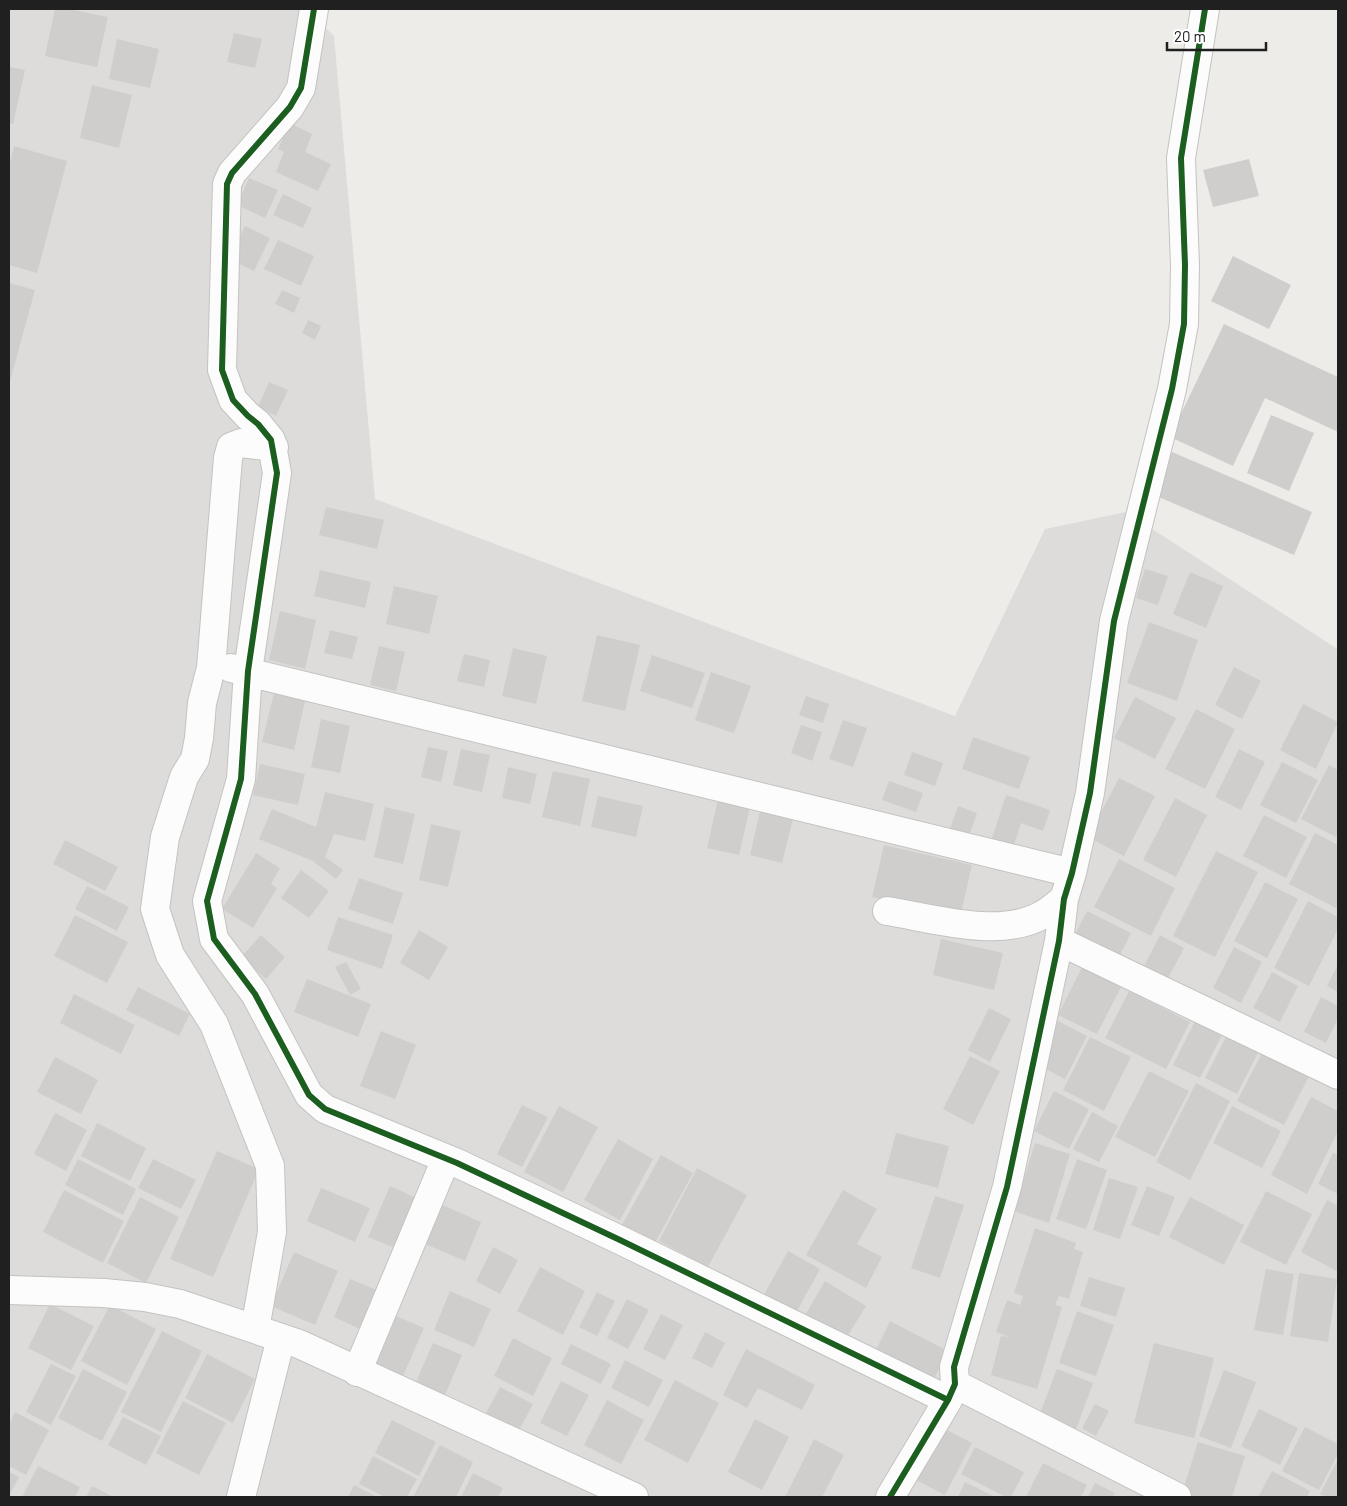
<svg xmlns="http://www.w3.org/2000/svg" width="1347" height="1506" viewBox="0 0 1347 1506" font-family="Barlow,sans-serif">
  <rect width="100%" height="100%" fill="#edece9"/>
  <path fill="#dddcda" d="M9,9h297l28,27 41,463 580,217 90,-187 81,-17 210,136 2,3v846h-1329z"/>
  <path fill="#d0cecc" d="M55,9h14l39,8 -11,50 -52,-11z
    M234,33l28,6 -7,29 -28,-6z
    M117,39l42,10 -9,39 -41,-9z
    M9,67l16,3 -12,54 -4,-1z
    M92,85l40,10 -13,53 -39,-10z
    M290,123l22,11 -7,18 26,12 -13,27 -42,-19 8,-20 -6,-3z
    M14,146l53,15 -30,112 -28,-8v-99z
    M1249,159l10,37 -46,11 -10,-37z
    M249,178l29,12 -13,28 -28,-13z
    M283,194l29,14 -9,20 -30,-13z
    M245,226l25,12 -16,33 -25,-12z
    M278,240l36,16 -13,30 -37,-17z
    M1233,256l58,29 -22,44 -58,-28z
    M9,283l26,7 -26,95z
    M282,290l18,8 -6,15 -19,-9z
    M308,320l13,6 -6,14 -13,-7z
    M1224,324l114,53v55l-73,-34 -32,68 -63,-29z
    M269,382l19,8 -12,26 -18,-9z
    M1271,415l43,18 -25,58 -42,-18z
    M1172,452l140,60 -18,43 -140,-60z
    M326,507l58,13 -7,29 -58,-14z
    M1145,569l23,7 -10,29 -22,-7z
    M320,570l51,12 -6,26 -51,-12z
    M1190,572l33,14 -17,42 -33,-14z
    M394,586l44,10 -9,38 -43,-10z
    M280,611l36,9 -11,49 -36,-9z
    M1149,622l49,18 -21,61 -50,-18z
    M330,630l28,7 -6,22 -28,-6z
    M597,635l43,10 -15,66 -43,-10z
    M379,646l26,6 -9,39 -26,-6z
    M513,648l34,8 -11,48 -34,-8z
    M464,654l26,6 -6,27 -27,-6z
    M652,655l53,18 -13,35 -52,-17z
    M1234,667l27,14 -19,38 -27,-14z
    M711,672l40,14 -17,47 -39,-13z
    M274,693l31,8 -11,49 -32,-8z
    M806,696l23,8 -6,19 -24,-8z
    M1135,697l41,21 -21,41 -41,-21z
    M1303,704l35,18 -22,47 -36,-19z
    M1196,709l39,20 -30,60 -40,-20z
    M321,719l29,7 -10,47 -29,-6z
    M843,720l24,8 -14,39 -24,-8z
    M801,725l21,7 -10,29 -21,-8z
    M973,737l57,20 -11,32 -57,-20z
    M428,747l20,4 -7,31 -20,-5z
    M461,749l29,6 -8,37 -29,-7z
    M1239,749l26,13 -24,48 -26,-13z
    M912,752l31,11 -8,23 -31,-11z
    M1282,762l36,18 -22,43 -36,-18z
    M260,764l45,10 -7,31 -45,-10z
    M1329,765l9,5v63l-2,4 -35,-18z
    M508,767l29,7 -7,30 -28,-6z
    M553,771l37,8 -10,47 -38,-9z
    M1119,778l36,18 -31,60 -36,-19z
    M889,781l34,12 -7,19 -34,-12z
    M325,792l49,12 -9,37 -31,-7 -9,23 18,13 -7,9 -23,-18 -54,-22 13,-30 44,18z
    M719,795l32,8 -12,52 -32,-7z
    M1006,795l44,15 -7,21 -22,-8 -8,25 -22,-7z
    M598,796l45,10 -7,31 -45,-10z
    M1175,798l32,17 -31,62 -33,-17z
    M762,803l33,8 -13,52 -32,-8z
    M958,806l19,7 -9,26 -19,-7z
    M385,807l30,7 -12,50 -29,-7z
    M1264,815l43,22 -21,41 -43,-22z
    M431,824l30,7 -13,56 -29,-7z
    M1315,833l23,12v64l-49,-25z
    M65,840l53,27 -13,24 -52,-27z
    M884,845l88,20 -12,52 -88,-20z
    M1216,851l42,21 -43,85 -42,-21z
    M256,853l24,15 -9,16 6,4 -24,40 -31,-19z
    M1119,859l56,29 -24,48 -57,-29z
    M301,870l28,21 -20,27 -28,-20z
    M359,878l44,15 -10,31 -45,-15z
    M1265,882l33,17 -31,59 -33,-17z
    M87,886l42,21 -12,24 -42,-22z
    M1308,901l30,16v12l-29,57 -35,-18z
    M1087,911l44,22 -14,28 -44,-22z
    M75,915l53,27 -21,41 -53,-27z
    M338,917l55,18 -11,34 -55,-19z
    M419,930l29,17 -19,33 -29,-17z
    M261,935l24,22 -19,22 -25,-22z
    M1160,935l24,13 -17,32 -24,-12z
    M941,939l62,14 -9,37 -61,-15z
    M1234,947l28,15 -21,41 -28,-15z
    M346,962l15,27 -11,6 -15,-28z
    M1084,963l39,20 -26,51 -39,-19z
    M1338,964v28l-11,-6z
    M1272,972l26,14 -18,36 -27,-14z
    M307,979l64,25 -13,33 -64,-25z
    M138,987l52,27 -11,22 -53,-26z
    M1129,991l61,31 -24,47 -61,-31z
    M74,994l61,31 -14,29 -61,-31z
    M1321,997l17,9v12l-12,25 -22,-11z
    M989,1008l22,11 -21,43 -22,-12z
    M1198,1015l27,14 -25,49 -27,-13z
    M1058,1021l29,15 -22,43 -29,-15z
    M1230,1029l32,16 -25,49 -32,-16z
    M381,1031l35,14 -21,54 -35,-13z
    M1090,1037l41,20 -27,54 -41,-21z
    M1262,1053l47,23 -25,49 -47,-24z
    M970,1056l30,15 -27,54 -30,-16z
    M55,1057l43,23 -17,34 -44,-22z
    M1149,1071l40,20 -34,66 -40,-20z
    M1196,1083l34,18 -40,79 -34,-18z
    M1054,1091l35,18 -20,40 -35,-18z
    M1311,1097l27,14v20l-31,63 -36,-19z
    M522,1105l26,12 -26,50 -25,-13z
    M559,1106l39,21 -35,65 -39,-20z
    M1232,1106l49,25 -19,37 -49,-25z
    M1092,1112l26,14 -19,36 -26,-13z
    M55,1113l32,17 -21,41 -32,-17z
    M97,1123l49,25 -16,33 -49,-25z
    M896,1133l53,13 -11,42 -53,-14z
    M618,1139l35,20 -33,61 -36,-20z
    M1035,1143l35,11 -21,69 -35,-12z
    M217,1151l42,18 -46,108 -43,-18z
    M1333,1153l5,2v39l-20,-10z
    M661,1155l32,18 -42,77 -33,-18z
    M78,1159l58,30 -13,26 -58,-30z
    M153,1159l43,21 -15,29 -43,-21z
    M1077,1159l30,11 -21,59 -30,-10z
    M697,1168l50,27 -39,72 -49,-26z
    M1109,1178l29,9 -18,52 -27,-9z
    M390,1186l33,15 -21,50 -34,-14z
    M1147,1186l28,11 -16,39 -28,-11z
    M321,1188l49,20 -15,34 -48,-21z
    M64,1190l60,31 -21,42 -60,-31z
    M843,1190l34,19 -20,35 25,13 -16,31 -60,-33z
    M1266,1191l46,23 -26,51 -46,-23z
    M935,1196l29,9 -24,73 -29,-10z
    M140,1197l39,20 -33,66 -39,-20z
    M1190,1197l54,28 -20,40 -55,-28z
    M1327,1200l11,6 -1,65 -36,-19z
    M440,1204l41,18 -16,39 -42,-18z
    M1035,1228l41,15 -2,6 9,3 -14,47 -10,-3 -4,9 7,2 -25,82 -46,-14 10,-39 9,1 -14,-5 11,-32 13,5 3,-9 -9,-3z
    M493,1247l25,13 -18,34 -24,-13z
    M788,1251l32,18 -29,53 -32,-18z
    M294,1252l44,19 -23,54 -44,-19z
    M540,1267l45,24 -22,44 -46,-24z
    M1266,1269l28,5 -11,61 -29,-5z
    M1299,1273l38,6 -9,63 -38,-6z
    M1089,1277l36,11 -9,29 -36,-11z
    M350,1279l29,12 -17,39 -28,-13z
    M825,1281l41,25 -24,39 -41,-23z
    M450,1291l41,18 -17,38 -40,-17z
    M597,1292l18,9 -18,35 -18,-9z
    M627,1299l22,11 -21,39 -21,-11z
    M50,1304l44,22 -23,44 -43,-22z
    M110,1305l46,24 -29,56 -46,-24z
    M1077,1311l37,14 -18,51 -37,-13z
    M389,1313l35,15 -21,48 -34,-15z
    M661,1314l22,11 -18,35 -22,-11z
    M890,1321l58,30 -16,32 -58,-29z
    M162,1331l40,20 -41,81 -40,-20z
    M705,1332l20,11 -13,25 -20,-10z
    M513,1338l39,20 -19,38 -39,-20z
    M433,1343l29,12 -17,40 -29,-13z
    M1154,1343l60,15 -20,80 -60,-15z
    M571,1344l40,20 -10,20 -40,-20z
    M746,1349l69,36 -13,25 -44,-22 -11,20 -24,-13z
    M207,1354l48,25 -22,44 -48,-25z
    M625,1360l38,20 -14,27 -38,-19z
    M51,1364l25,12 -25,49 -25,-13z
    M83,1369l44,23 -25,49 -44,-23z
    M1057,1369l36,14 -19,52 -37,-14z
    M1224,1370l32,12 -25,66 -32,-12z
    M675,1380l44,23 -31,60 -44,-23z
    M561,1381l28,14 -22,41 -27,-13z
    M500,1387l33,17 -14,26 -33,-17z
    M607,1400l37,20 -23,44 -37,-19z
    M183,1401l43,22 -27,52 -43,-22z
    M1095,1404l14,7 -13,25 -14,-8z
    M1259,1409l39,19 -18,37 -39,-19z
    M15,1412l34,18 -23,45 -17,-9v-41z
    M123,1417l38,19 -15,29 -38,-20z
    M755,1419l34,18 -27,53 -34,-18z
    M392,1420l44,22 -17,34 -44,-23z
    M941,1427l31,16 -27,52 -31,-16z
    M1305,1427l33,17v10l-19,36 -37,-19z
    M814,1439l30,16 -22,42h-37z
    M1198,1442l47,14 -13,41h-37l-13,-4z
    M440,1445l33,17 -17,35h-43z
    M975,1447l49,25 -13,25h-5l-45,-23z
    M373,1456l44,23 -10,18h-22l-26,-13z
    M1338,1459v38h-12l-6,-3z
    M1043,1463l44,22 -6,12h-55z
    M38,1466l42,21 -5,10h-53z
    M1272,1471l38,20 -3,6h-49z
    M9,1472l10,5 -10,19z
    M473,1473l30,15 -5,9h-37z
    M965,1482l30,15h-37z
    M1095,1483l20,10 -3,4h-24z
    M354,1485l23,12h-29z
    M92,1486l22,11h-28z"/>
  <g fill="none" stroke-linecap="round" stroke-linejoin="round">
    <defs>
      <path id="minor" d="M314,9l-13,79 -11,19 -58,66 -5,11 -5,186 11,30 15,16 10,8 13,16 6,33 -29,198 -7,108 -34,122 7,38 41,55 54,101 16,14 132,54 163,77 328,160
        M231,668l841,205
        M887,911c45,7 113,28 155,4 8,-4 15,-11 22,-16
        M1059,941l279,134
        M9,1290l95,3 41,4 35,7 119,40 335,153
        M255,1329l17,-97 -2,-66 -56,-142 -44,-69 -15,-46 10,-72 19,-60 11,-18 4,-21 3,-35 9,-35 17,-210 3,-11 10,-4 33,4
        M357,1372l89,-213
        M955,1384l222,113
        M241,1497l40,-159
        M890,1497l58,-97 7,-16 -1,-17 53,-180 52,-246 5,-42 8,-26 18,-80 24,-172 58,-232 12,-65 1,-59 -4,-107 24,-149"/>
    </defs>
    <use href="#minor" stroke="#c3c3c1" stroke-width="30"/>
    <use href="#minor" stroke="#fcfcfc" stroke-width="28"/>
    <defs>
      <path id="cycleway" d="M314,9l-13,79 -11,19 -58,66 -5,11 -5,186 11,30 15,16 10,8 13,16 6,33 -29,198 -7,108 -34,122 7,38 41,55 54,101 16,14 132,54 163,77 328,160
        M890,1497l58,-97 7,-16 -1,-17 53,-180 52,-246 5,-42 8,-26 18,-80 24,-172 58,-232 12,-65 1,-59 -4,-107 24,-149"/>
    </defs>
    <use href="#cycleway" stroke="#fff" stroke-width="9"/>
    <use href="#cycleway" stroke="#1b5e20" stroke-width="6"/>
  </g>
  <rect width="1347" height="1506" fill="none" stroke="#202020" stroke-width="20"/>
  <path d="M1167 42v8h99v-8" fill="none" stroke="#202020" stroke-width="2.5"/>
  <text x="1174" y="42" font-size="15" fill="#202020" stroke="#ffffff" stroke-width="4" paint-order="stroke">20 m</text>
</svg>
